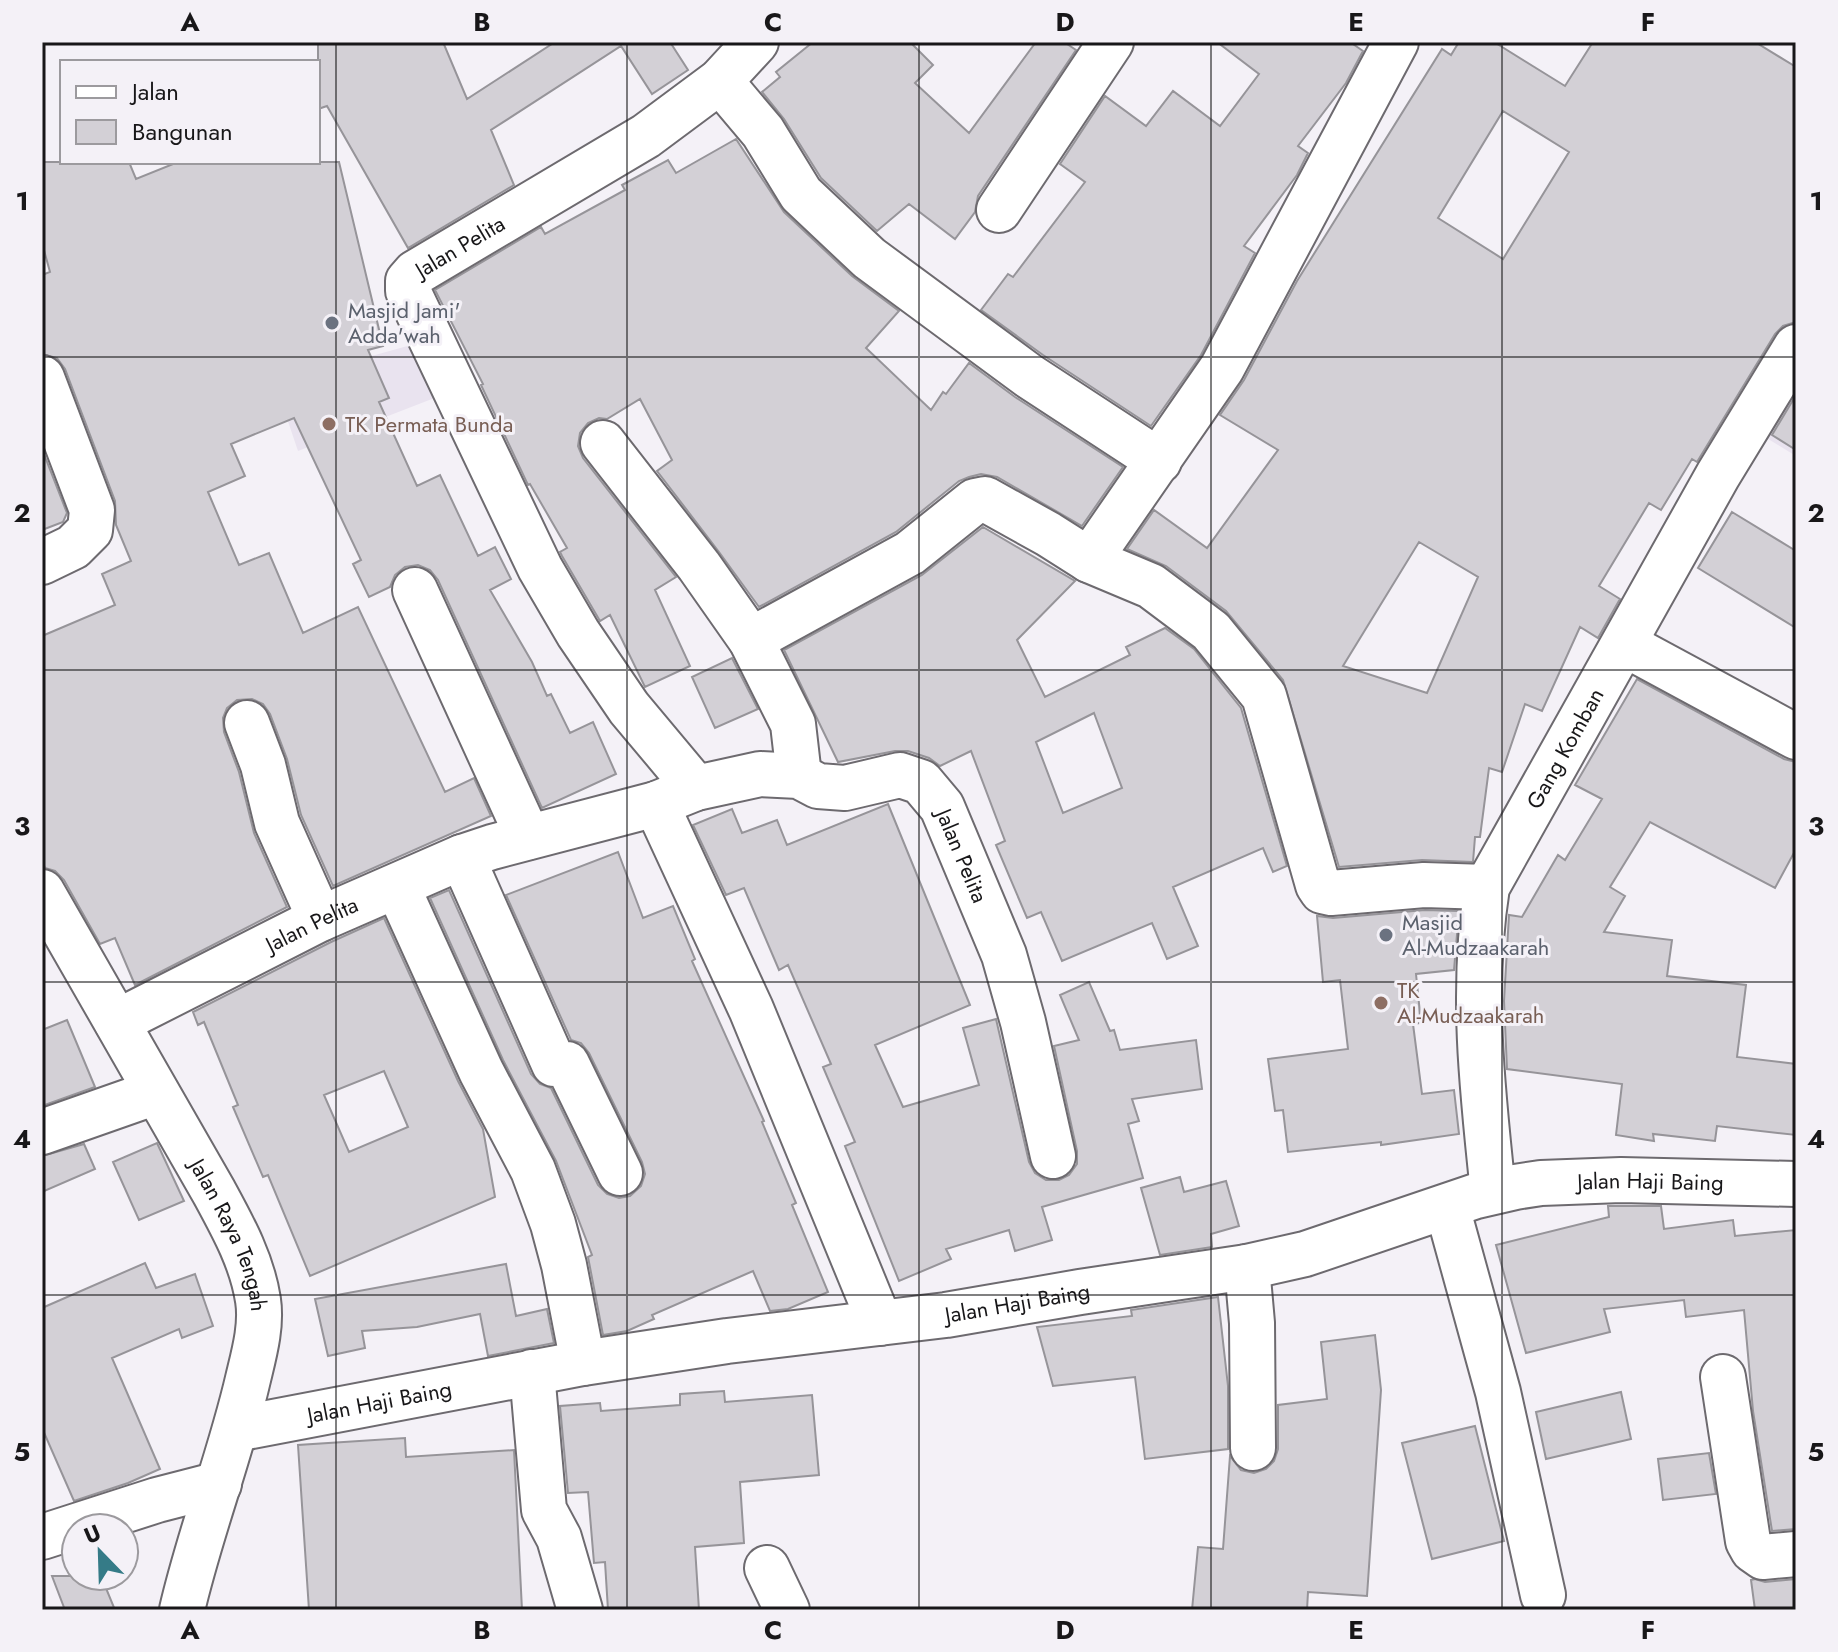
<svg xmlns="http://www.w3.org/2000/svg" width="1838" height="1652" viewBox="0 0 1838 1652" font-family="Jost,sans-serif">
  <rect width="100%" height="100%" fill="#f4f1f7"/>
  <path fill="#e9e3ef" d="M411,345l26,52 -139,54 -23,-68z
    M1796,367v89l-41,-25z"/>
  <path fill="#d3d0d6" stroke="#969499" stroke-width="2" fill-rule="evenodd" d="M318,42h125l24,57 88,-57h115l18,28 -36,24 -31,-48 -130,84 23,55 -106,63 -81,-142 -9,3z
    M813,42h97l23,23 -18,18 54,50 67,-91h28l12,8 -98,146 -3,16 -20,27 -46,-35 -32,27 -56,-53 -37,-59 -22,-27 18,-15 -4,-5z
    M1217,42h133l13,9 -17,32 -48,63 10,7 -11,22 -53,71 11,7 -54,102 -50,71 -108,-71 -62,-45 27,-36 5,3 72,-95 -25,-18 45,-68 41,30 27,-35 47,35 39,-52z
    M1459,42h35l71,44 28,-44h162l41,25v255l-13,4 -8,8 -78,128 -5,-3 -31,51 -12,-7 -50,83 21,13 -22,39 -18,-11 -38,84 -17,-7 -23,68 -13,-4 -9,69h-5l-2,25 -51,-2 -83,7 -56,-187 -57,-69 -60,-45 -39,-17 27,-39 53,38 71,-98 -58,-35 24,-35 53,-99 145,-232 9,6zM1503,111l66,41 -66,107 -65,-41zM1419,542l59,35 -51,116 -84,-27z
    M736,139l48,73 68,64 47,35 -33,37 65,62 12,-18 3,2 23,-31 46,34 108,70 -41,59 -85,-49 -16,-3 -12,3 -10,4 -63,51 -137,75 -40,-55 -62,-81 15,-11 -32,-61 -33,20 -8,-1 -11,5 -8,10 -2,13 5,12 93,119 -21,13 35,76 -45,21 -35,-72 -10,6 -38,-65 -2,-4 7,-4 -37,-64 -2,1 -47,-100 2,-1 -48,-94 106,-63 4,7 80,-44 -3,-5 46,-25 8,13z
    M42,162h87l7,17 42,-17h161l44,184 -15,4 21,48 -10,4 38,84 23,-11 38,81 17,-9 16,32 -21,11 42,72 15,34 4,-2 19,39 23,-11 23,52 -74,34 -104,-228 -8,-10 -12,-5 -13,2 -10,8 -5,12 -21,10 -16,-33 8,-4 -67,-142 -63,26 14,32 -37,16 31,73 30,-12 34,80 55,-26 87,185 29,-14 17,38 -158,70 -32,-71 -14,-56 -17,-45 -7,-10 -11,-5 -15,1 -10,8 -4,10 1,14 15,40 15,61 33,74 -152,78 -20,-47 -15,6 -36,-64 -9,-9 -10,-3 -3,-8v-224l73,-31 -13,-31 29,-13 -15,-36 -1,-24 -50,-132 -8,-11 -15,-4v-79l8,-3 -8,-29z
    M1796,395v55l-24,-15z
    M42,449l25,64 -4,9 -21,8z
    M1732,512l64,39v77l-98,-60z
    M983,527l92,54 -58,59 28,57 85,-42 -4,-8 39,-19 29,21 47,59 46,158 -14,6 -10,-24 -90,39 25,59 -31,13 -15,-36 -90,38 -21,-49 -14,6 -31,-73 9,-4 -34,-90 -31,15 -11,-8 -21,-7h-13l-57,11 -54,-112 138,-75zM1094,713l28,75 -59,25 -27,-71z
    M732,658l26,51 -43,19 -23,-51z
    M1637,679l147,80 12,3v87l-21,39 -125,-66 -40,65 15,9 -21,36 68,8 -5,36 79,9 -9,72 59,7v71l-79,-9 -2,15 -62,-7 1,7 -38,-6 6,-51 -115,-15 -3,-68 5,-86 13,2 36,-62 7,5 37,-61 -27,-14z
    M888,804l82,201 -95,40 28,62 76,-22 -16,-57 33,-9 33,143 6,11 11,7h13l10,-5 8,-11v-13l-23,-105 25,-6 -19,-45 29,-13 21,49 4,-1 6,20 76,-10 6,49 -70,10 7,22 -11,3 15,54 -101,29 10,33 -37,11 -6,-21 -63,19 5,10 -52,22 -54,-135 10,-4 -32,-75 8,-3 -43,-99 -9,5 -35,-82 -18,7 -33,-70 39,-16 10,24 35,-13 10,25z
    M618,852l25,66 30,-12 22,53 -3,2 72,160 -2,1 34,81 -4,2 36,87 -40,17 -18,2 -17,-40 -101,44 2,4 -27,12 -24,4 -15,-78 4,-2 -36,-94 -53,-101 -73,-162 19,-8 82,184 9,10 11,4 47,97 9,9 12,4 11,-2 11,-10 4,-12 -3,-12 -53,-109 -8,-10 -10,-3 -65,-145z
    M1425,910l34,1 -5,59 -38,4 5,49 -8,1 9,70 32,-4 5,44 -78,11v-3l-93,10 -5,-42 -8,1 -7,-52 80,-10 -8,-69 -17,2 -6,-66 16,2z
    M384,918l74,163 25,48 12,68 -185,79 -42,-101 -5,2 -30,-70 5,-2 -34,-83 -6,3 -5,-13 138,-70zM384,1071l24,56 -59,25 -25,-57z
    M67,1020l28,67 -53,19v-76z
    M157,1143l27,58 -45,19 -26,-58z
    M84,1144l11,25 -53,23v-36z
    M1180,1177l4,15 42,-11 13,45 -28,8 1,13 -52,8 -19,-67z
    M1608,1206h53l3,23 69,-9 2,16 61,-6v299l-24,2 -19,-120 -9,-101 -58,7 -2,-17 -80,9 6,23 -84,21 -30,-108 113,-28z
    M145,1263l11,25 39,-14 18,52 -31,12 -3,-9 -67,29 48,111 -32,14 -54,18 -32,-73v-120z
    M506,1264l10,52 31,-7 7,34 -66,13 -8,-42 -63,13 -55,4 3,17 -37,8 -13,-57z
    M1218,1297l10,89v63l-83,10 -10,-82 -82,9 -16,-59 95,-11 -1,-6z
    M1375,1335l6,55 -14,206 -59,-4 -1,18h-115l6,-63 25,2 7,-93 11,14 13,3 12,-4 8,-8 4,-12v-44l49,-6 -6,-57z
    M724,1391l1,11 87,-7 7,80 -79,7 4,61 -49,4 4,63h-91l-3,-48 -11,1 -6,-71 -20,1 -8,-87 40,-3 1,8 79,-6v-11z
    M1621,1392l10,47 -85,20 -10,-47z
    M1475,1426l29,115 -72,18 -30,-116z
    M405,1438l1,19 108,-7 8,160h-213l-11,-165z
    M1709,1453l7,41 -53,6 -5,-41z
    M52,1576h49l14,34h-50z
    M1755,1579l10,3 31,-3v31h-41l-4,-30z"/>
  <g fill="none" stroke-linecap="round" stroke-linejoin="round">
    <defs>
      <g id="minor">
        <path d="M720,81l43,51 38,62 68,64 160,118 130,85"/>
        <path d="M999,210l112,-168"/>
        <path d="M42,378l50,132 -2,20 -17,17 -31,15"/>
        <path d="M603,443l96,123 52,74 42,84 6,52"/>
        <path d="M1089,560l133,-192 174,-326"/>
        <path d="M415,590l113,247"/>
        <path d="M751,640l159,-87 65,-52 10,-2 63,35 41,26 62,26 60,45 53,65 54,189 4,6 9,2 93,-8 63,2"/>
        <path d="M1624,644l172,93"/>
        <path d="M247,723l16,42 14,58 43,96"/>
        <path id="s1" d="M696,788l-67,-80 -51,-75 -38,-65 -132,-277v-10l7,-8 231,-137 74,-55 36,-39"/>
        <path d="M656,804l95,205 129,314"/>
        <path d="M462,857l92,207h13l53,109"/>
        <path d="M397,886l84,185 52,99 20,54 11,41 19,98"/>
        <path id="s2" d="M42,892l172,300c19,35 38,69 44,108 4,26 -4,54 -10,79 -18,78 -48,153 -66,231"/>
        <path id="s3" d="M117,1022l203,-103 142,-62 30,-10 164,-43 40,-16 64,-14 39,2 19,10 27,2 55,-13 21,7 21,25 62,148 19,67 30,134"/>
        <path d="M42,1132l114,-40"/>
        <path id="s4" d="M1493,1191c-11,-102 -22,-203 -6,-304l231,-412 78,-128"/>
        <path d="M1447,1207l51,185 45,203"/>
        <path d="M1247,1267l5,56 1,125"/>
        <path d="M532,1372l12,138 15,28 21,72"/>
        <path d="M1723,1377l25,164 5,9 10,7 33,-3"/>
        <path id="s5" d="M236,1429l347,-66 144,-22 219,-26 134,-23 167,-25 58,-13 171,-58 39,-9 26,-4 80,-3 175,4"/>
        <path d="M42,1537l115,-37 62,-16"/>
        <path d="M767,1568l20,42"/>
      </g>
    </defs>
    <use href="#minor" stroke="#6d6a6f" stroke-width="48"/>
    <use href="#minor" stroke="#fff" stroke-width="44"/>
  </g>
  <path fill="none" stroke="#181719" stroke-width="2" stroke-opacity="0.55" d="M336,42v1568M627,42v1568M919,42v1568M1211,42v1568M1502,42v1568M42,357h1754M42,670h1754M42,982h1754M42,1295h1754"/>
  <g fill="#6b7280" stroke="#f4f1f7" stroke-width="3">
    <circle cx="332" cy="323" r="8"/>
    <circle cx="1386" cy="935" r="8"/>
  </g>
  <g fill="#8d6e63" stroke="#f4f1f7" stroke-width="3">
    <circle cx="329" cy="424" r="8"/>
    <circle cx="1381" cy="1003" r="8"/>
  </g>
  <g text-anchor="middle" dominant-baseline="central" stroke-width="6" stroke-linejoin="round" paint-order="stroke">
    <g font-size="22" fill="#181719" stroke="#f4f1f7">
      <text stroke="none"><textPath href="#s1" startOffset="650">Jalan Pelita</textPath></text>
      <text stroke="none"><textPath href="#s4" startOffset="464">Gang Komban</textPath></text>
      <text stroke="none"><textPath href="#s3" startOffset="944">Jalan Pelita</textPath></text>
      <text stroke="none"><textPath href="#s3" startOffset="218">Jalan Pelita</textPath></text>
      <text stroke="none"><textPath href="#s5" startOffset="1440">Jalan Haji Baing</textPath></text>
      <text stroke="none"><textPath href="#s2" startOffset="392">Jalan Raya Tengah</textPath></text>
      <text stroke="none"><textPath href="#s5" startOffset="792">Jalan Haji Baing</textPath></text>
      <text stroke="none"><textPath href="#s5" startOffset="146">Jalan Haji Baing</textPath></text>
    </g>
    <g font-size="22" fill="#5b616d" stroke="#f4f1f7" text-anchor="start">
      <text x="348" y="310">Masjid Jami'<tspan x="348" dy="25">Adda'wah</tspan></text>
      <text x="1402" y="922">Masjid<tspan x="1402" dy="25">Al-Mudzaakarah</tspan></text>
    </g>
    <g font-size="22" fill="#785e54" stroke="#f4f1f7" text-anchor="start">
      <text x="345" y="424">TK Permata Bunda</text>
      <text x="1397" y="990">TK<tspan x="1397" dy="25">Al-Mudzaakarah</tspan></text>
    </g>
  </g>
  <rect width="1838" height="1652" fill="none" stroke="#f4f1f7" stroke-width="88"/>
  <rect x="60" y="60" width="260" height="104" fill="#f4f1f7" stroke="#9c9a9e" stroke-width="2"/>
  <rect x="76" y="86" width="40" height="12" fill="#ffffff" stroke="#9c9a9e" stroke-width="2"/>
  <text x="132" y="100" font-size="24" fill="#181719">Jalan</text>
  <rect x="76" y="120" width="40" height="24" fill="#d3d0d6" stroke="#9c9a9e" stroke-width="2"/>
  <text x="132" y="140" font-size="24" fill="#181719">Bangunan</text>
  <g transform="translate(100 1552) rotate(337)"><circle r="38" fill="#f4f1f7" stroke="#9c9a9e" stroke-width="2"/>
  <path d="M0-6L14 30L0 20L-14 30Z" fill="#357b87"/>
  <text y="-12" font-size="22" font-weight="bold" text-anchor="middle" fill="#181719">U</text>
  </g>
  <rect x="44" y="44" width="1750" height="1564" fill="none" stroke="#181719" stroke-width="3"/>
  <g font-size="26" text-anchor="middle" font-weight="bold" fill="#181719">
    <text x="190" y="31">A</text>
    <text x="482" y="31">B</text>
    <text x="773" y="31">C</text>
    <text x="1065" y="31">D</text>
    <text x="1356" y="31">E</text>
    <text x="1648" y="31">F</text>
    <text x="22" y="210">1</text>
    <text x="1816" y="210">1</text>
    <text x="22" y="522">2</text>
    <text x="1816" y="522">2</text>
    <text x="22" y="835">3</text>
    <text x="1816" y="835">3</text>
    <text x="22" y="1148">4</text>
    <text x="1816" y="1148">4</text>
    <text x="22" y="1461">5</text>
    <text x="1816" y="1461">5</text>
    <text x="190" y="1639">A</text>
    <text x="482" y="1639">B</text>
    <text x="773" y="1639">C</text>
    <text x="1065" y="1639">D</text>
    <text x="1356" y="1639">E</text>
    <text x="1648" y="1639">F</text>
  </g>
</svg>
